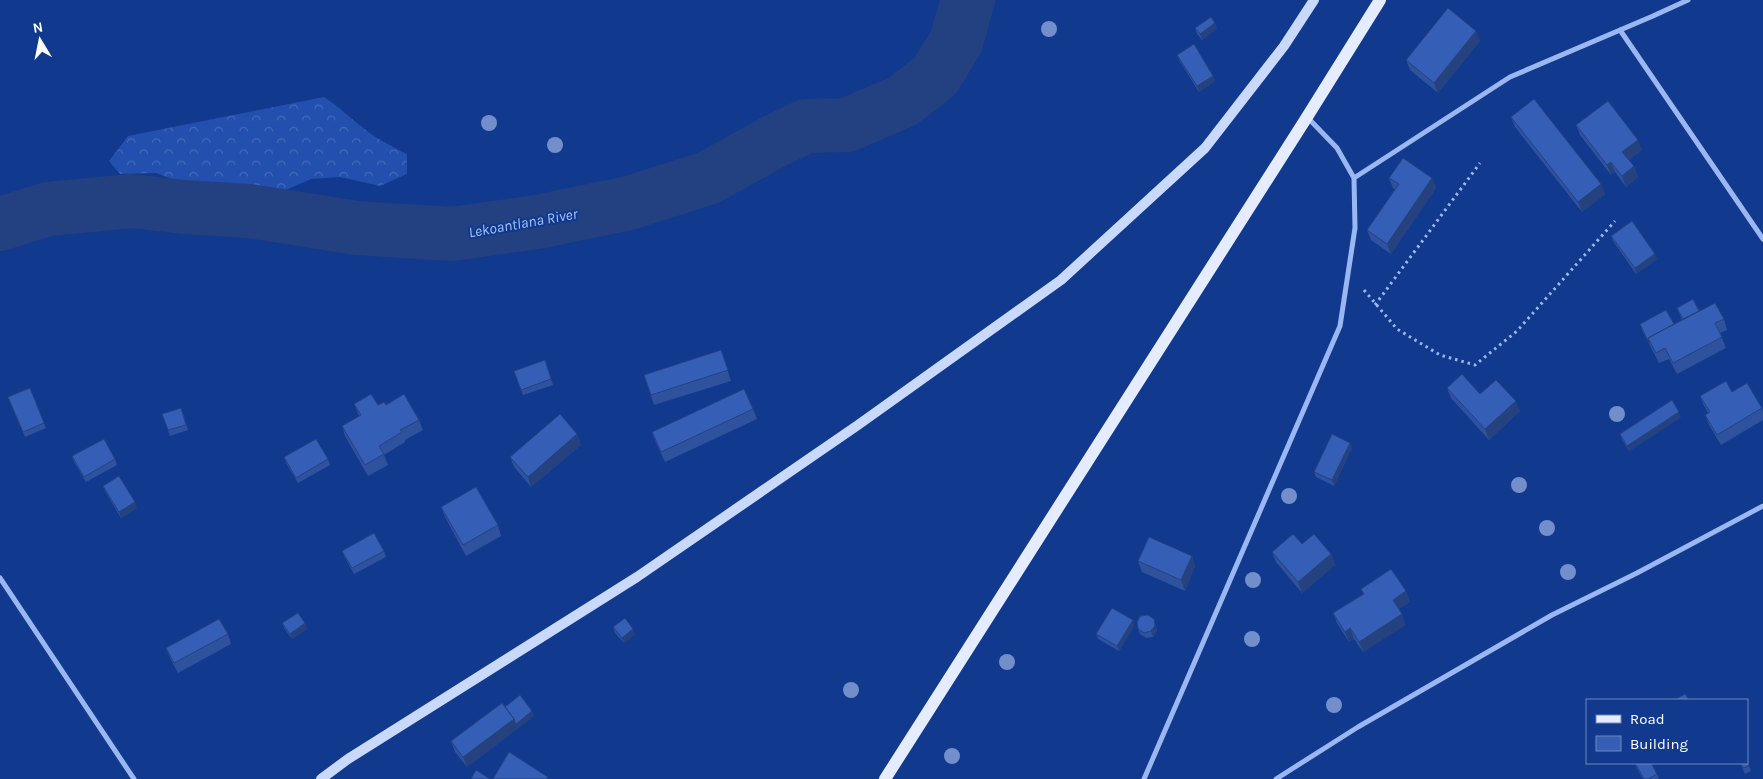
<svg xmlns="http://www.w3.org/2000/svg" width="1763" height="779" viewBox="0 0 1763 779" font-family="Karla,sans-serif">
  <defs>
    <pattern id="forest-crowns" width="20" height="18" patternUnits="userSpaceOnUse" patternTransform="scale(1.25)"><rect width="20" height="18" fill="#2350ae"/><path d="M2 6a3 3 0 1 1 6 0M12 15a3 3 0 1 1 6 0" fill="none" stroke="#446aba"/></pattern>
  </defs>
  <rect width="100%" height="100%" fill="#11398e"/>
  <path fill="url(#forest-crowns)" d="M324,97c14,9 25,20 38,30 13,11 29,19 45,27v20l-27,12 -40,-9 -29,2 -32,14 -44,7 -35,-10 -44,-17 -36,1 -11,-13 19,-25z"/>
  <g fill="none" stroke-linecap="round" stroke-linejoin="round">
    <path stroke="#234181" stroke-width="54" d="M0,224l48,-15 84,-8 52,6 65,4 108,17 95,6 85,-12 92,-19 79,-25 65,-36 33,-16 41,-1 56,-24 32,-25 21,-34 12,-42"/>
    <path stroke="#9ab7f2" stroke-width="3" stroke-dasharray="2.5 4" stroke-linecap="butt" d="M1364,290l33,39 43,26 35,10 42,-34 98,-110
      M1375,305l105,-142"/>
    <path stroke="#9ab7f2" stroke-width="5" d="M1620,30l143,209
      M1354,178l156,-101 143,-61 35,-16
      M0,578l134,201
      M1144,779l196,-453 15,-98 -1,-50 -17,-30 -29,-30
      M1276,779l82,-52 194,-112 85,-42 126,-67"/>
    <path stroke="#c9d9fc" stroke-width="10" d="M321,779l27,-20 289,-182 221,-152 203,-145 144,-132 79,-102 30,-46"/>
    <path stroke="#e5ecff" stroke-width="12" d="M885,779l422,-662 73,-117"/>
  </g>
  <g fill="#728fcb">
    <circle cx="1049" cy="29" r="8"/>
    <circle cx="489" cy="123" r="8"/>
    <circle cx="555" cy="145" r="8"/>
    <circle cx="1617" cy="414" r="8"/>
    <circle cx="1519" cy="485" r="8"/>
    <circle cx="1289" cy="496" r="8"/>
    <circle cx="1547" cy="528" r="8"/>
    <circle cx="1568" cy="572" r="8"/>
    <circle cx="1253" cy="580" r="8"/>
    <circle cx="1252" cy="639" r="8"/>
    <circle cx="1007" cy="662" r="8"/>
    <circle cx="851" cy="690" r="8"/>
    <circle cx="1334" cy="705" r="8"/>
    <circle cx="952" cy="756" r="8"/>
  </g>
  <path fill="#2e529d" d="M1215,23l2,5 -15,12 -5,-6 -2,-6z
    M1476,31l4,10 -42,52 -28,-23 -4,-10z
    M1177,55l36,21 2,5 -16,11 -20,-32z
    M1511,117l90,67 4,10 -23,18 -67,-85z
    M1576,125l66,25 -13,10 5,6 4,11 -12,10 -11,-15 -4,3 -31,-40z
    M1389,178h43l4,10 -45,66 -20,-14 -4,-10 28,-41 -2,-1z
    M1611,236l46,23 -21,15 -23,-33z
    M1677,308l22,3 25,8 3,11 -7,3 6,15 -49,26 -8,-15 -10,4 -17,-33 -2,-6h34l8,-4z
    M721,350l10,31 -77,24 -10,-30z
    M545,360l8,25 -30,10 -9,-24z
    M30,388l16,40 -21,9 -17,-40z
    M1447,388l33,6 40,17 -31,29 -38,-42z
    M1732,392l30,16 1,4v8l-42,25 -12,-20 -4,-10 3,-2 -4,-7 -4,-10z
    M354,404l32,1 33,15 4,10 -18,10v2l-21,13 4,10 -20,11 -23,-40 -3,-10 17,-10z
    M753,409l4,10 -92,43 -9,-19 -4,-11z
    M183,413l5,17 -18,6 -8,-22z
    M1681,417l-52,34 -7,-11 -2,-6z
    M577,434l4,11 -50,42 -17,-20 -4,-10z
    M1350,443l2,5 -18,38 -18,-9 -2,-5z
    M72,456l43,3 2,6 -31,17 -12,-20z
    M284,457l44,2 2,6 -32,18 -12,-20z
    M103,486l34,22 -16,10 -16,-27z
    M441,507l57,18 3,11 -35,20 -21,-39z
    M1302,544l29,10 4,11 -33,28 -26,-31 -4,-10z
    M342,551h42l2,6 -32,17 -10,-18z
    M1192,556l3,10 -10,25 -43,-19 -4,-11z
    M1361,589l45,2 4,11 -12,7 4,5 3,11 -42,27 -9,-13 -5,3 -12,-19 -4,-10 30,-19z
    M1154,619l3,12 -4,6 -7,1 -6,-4 -2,-5z
    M282,623h23l2,6 -15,10 -8,-11z
    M1135,625l-16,26 -21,-12 -2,-5z
    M613,627l22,7 -11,9 -9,-10z
    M228,634l3,10 -53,29 -8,-15 -4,-10z
    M505,707l29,9 -67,51 -12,-15 -4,-11z
    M1635,763l22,11 2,5h-16l-6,-10z
    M1740,763l9,3 2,5 -6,3z"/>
  <path fill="#25427f" d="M1215,23l2,5 -15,12 -2,-6z
    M1476,31l4,10 -42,52 -4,-10z
    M1213,76l2,5 -16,11 -2,-6z
    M1638,140l4,10 -16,13 -4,-11z
    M1611,162l4,10 -4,3 -4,-10z
    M1634,166l4,11 -12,10 -4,-11z
    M1432,178l4,10 -45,66 -4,-10z
    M1601,184l4,10 -23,18 -4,-10z
    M1655,254l2,5 -21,15 -1,-6z
    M1516,401l4,10 -31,29 -4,-11z
    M1679,412l2,5 -52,34 -2,-5z
    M577,434l4,11 -50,42 -3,-10z
    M1350,443l2,5 -18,38 -2,-6z
    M135,502l2,6 -16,10 -2,-6z
    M1331,554l4,11 -33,28 -4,-11z
    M1192,556l3,10 -10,25 -4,-11z
    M1406,591l4,11 -14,9 -3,-11z
    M1402,614l3,11 -42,27 -4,-10z
    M1154,619l3,12 -4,6 -2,-6z
    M1133,620l2,5 -16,26 -2,-5z
    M305,623l2,6 -15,10 -2,-5z
    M1350,628l4,11 -5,3 -4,-10z
    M633,629l2,5 -11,9 -2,-5z
    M532,711l2,5 -67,51 -4,-10 51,-38z"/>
  <path fill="#355fb6" stroke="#25427f" d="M1448,8l28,23 -42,52 -28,-23z
    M1211,17l4,6 -15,11 -5,-6z
    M1194,44l19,32 -16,10 -20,-31z
    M1534,99l67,85 -23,18 -67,-85z
    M1608,101l30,39 -16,12 12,14 -12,10 -11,-14 -4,3 -31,-40z
    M1403,158l29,20 -45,66 -20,-14 32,-46 -10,-6z
    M1632,221l23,33 -20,14 -24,-32z
    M1693,299l6,12 -16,8 -6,-11z
    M1715,303l9,16 -9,4 7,14 -49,26 -8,-15 -9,5 -8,-15z
    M1666,310l8,14 -26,14 1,5 -9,-19z
    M721,350l7,20 -77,25 -7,-20z
    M545,360l6,19 -30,11 -7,-19z
    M1462,374l18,20 16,-14 20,21 -31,28 -38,-41z
    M1726,381l6,11 15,-9 15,25 -45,27 -12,-20 5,-3 -10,-16z
    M30,388l14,35 -21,9 -15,-35z
    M744,389l9,20 -92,43 -9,-20z
    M371,394l7,11 6,-3 2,3 18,-11 15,26 -19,10 2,2 -23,14 5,8 -19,11 -23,-39 19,-11 -7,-11z
    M1672,400l7,12 -52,34 -7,-12z
    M181,408l5,17 -18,5 -6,-16z
    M560,414l17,20 -49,43 -18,-20z
    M1332,434l18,9 -18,37 -18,-8z
    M104,439l11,20 -31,18 -12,-21z
    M316,439l12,20 -32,19 -12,-21z
    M119,476l16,26 -16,10 -16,-26z
    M476,487l22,38 -35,20 -22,-38z
    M374,533l10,18 -32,17 -10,-17z
    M1293,534l9,10 12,-10 17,20 -33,28 -26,-30z
    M1149,537l43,19 -11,24 -43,-19z
    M1391,569l15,22 -13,9 9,14 -43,28 -9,-14 -5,4 -12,-19 31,-19 -3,-5z
    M1112,608l21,12 -16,26 -21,-12z
    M298,613l7,10 -15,11 -8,-11z
    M1148,615l6,4 1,7 -4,5 -7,2 -6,-4 -1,-7 3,-6z
    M625,618l8,11 -11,9 -9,-11z
    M219,619l9,15 -54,29 -8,-15z
    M1685,694l4,6h-15z
    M520,695l12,16 -16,13 -2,-5 -9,-12z
    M502,703l12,16 -51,38 -12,-16z
    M509,752l39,25 -1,2h-54z
    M1747,761l2,5 -6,2 -2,-5h6z
    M1635,763h16l6,11 -9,5h-4z
    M476,770l14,9h-19z"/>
  <g text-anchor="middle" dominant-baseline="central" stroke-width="4" stroke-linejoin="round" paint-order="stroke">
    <g font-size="15" font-style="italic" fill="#a6c2f9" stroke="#11398e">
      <text transform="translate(523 223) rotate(-10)">Lekoantlana River</text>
    </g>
  </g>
  <rect x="1586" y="699" width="162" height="65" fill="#11398e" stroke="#7088bb"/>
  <rect x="1596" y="715" width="25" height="8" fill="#e5ecff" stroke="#7088bb"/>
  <text x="1630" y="724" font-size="15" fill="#ffffff">Road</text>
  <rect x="1596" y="736" width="25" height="15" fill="#355fb6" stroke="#7088bb"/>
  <text x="1630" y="749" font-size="15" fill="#ffffff">Building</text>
  <g transform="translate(40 40) rotate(350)" stroke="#11398e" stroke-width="4" paint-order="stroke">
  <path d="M0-4L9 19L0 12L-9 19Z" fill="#ffffff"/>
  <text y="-8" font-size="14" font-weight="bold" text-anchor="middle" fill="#ffffff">N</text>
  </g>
</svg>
